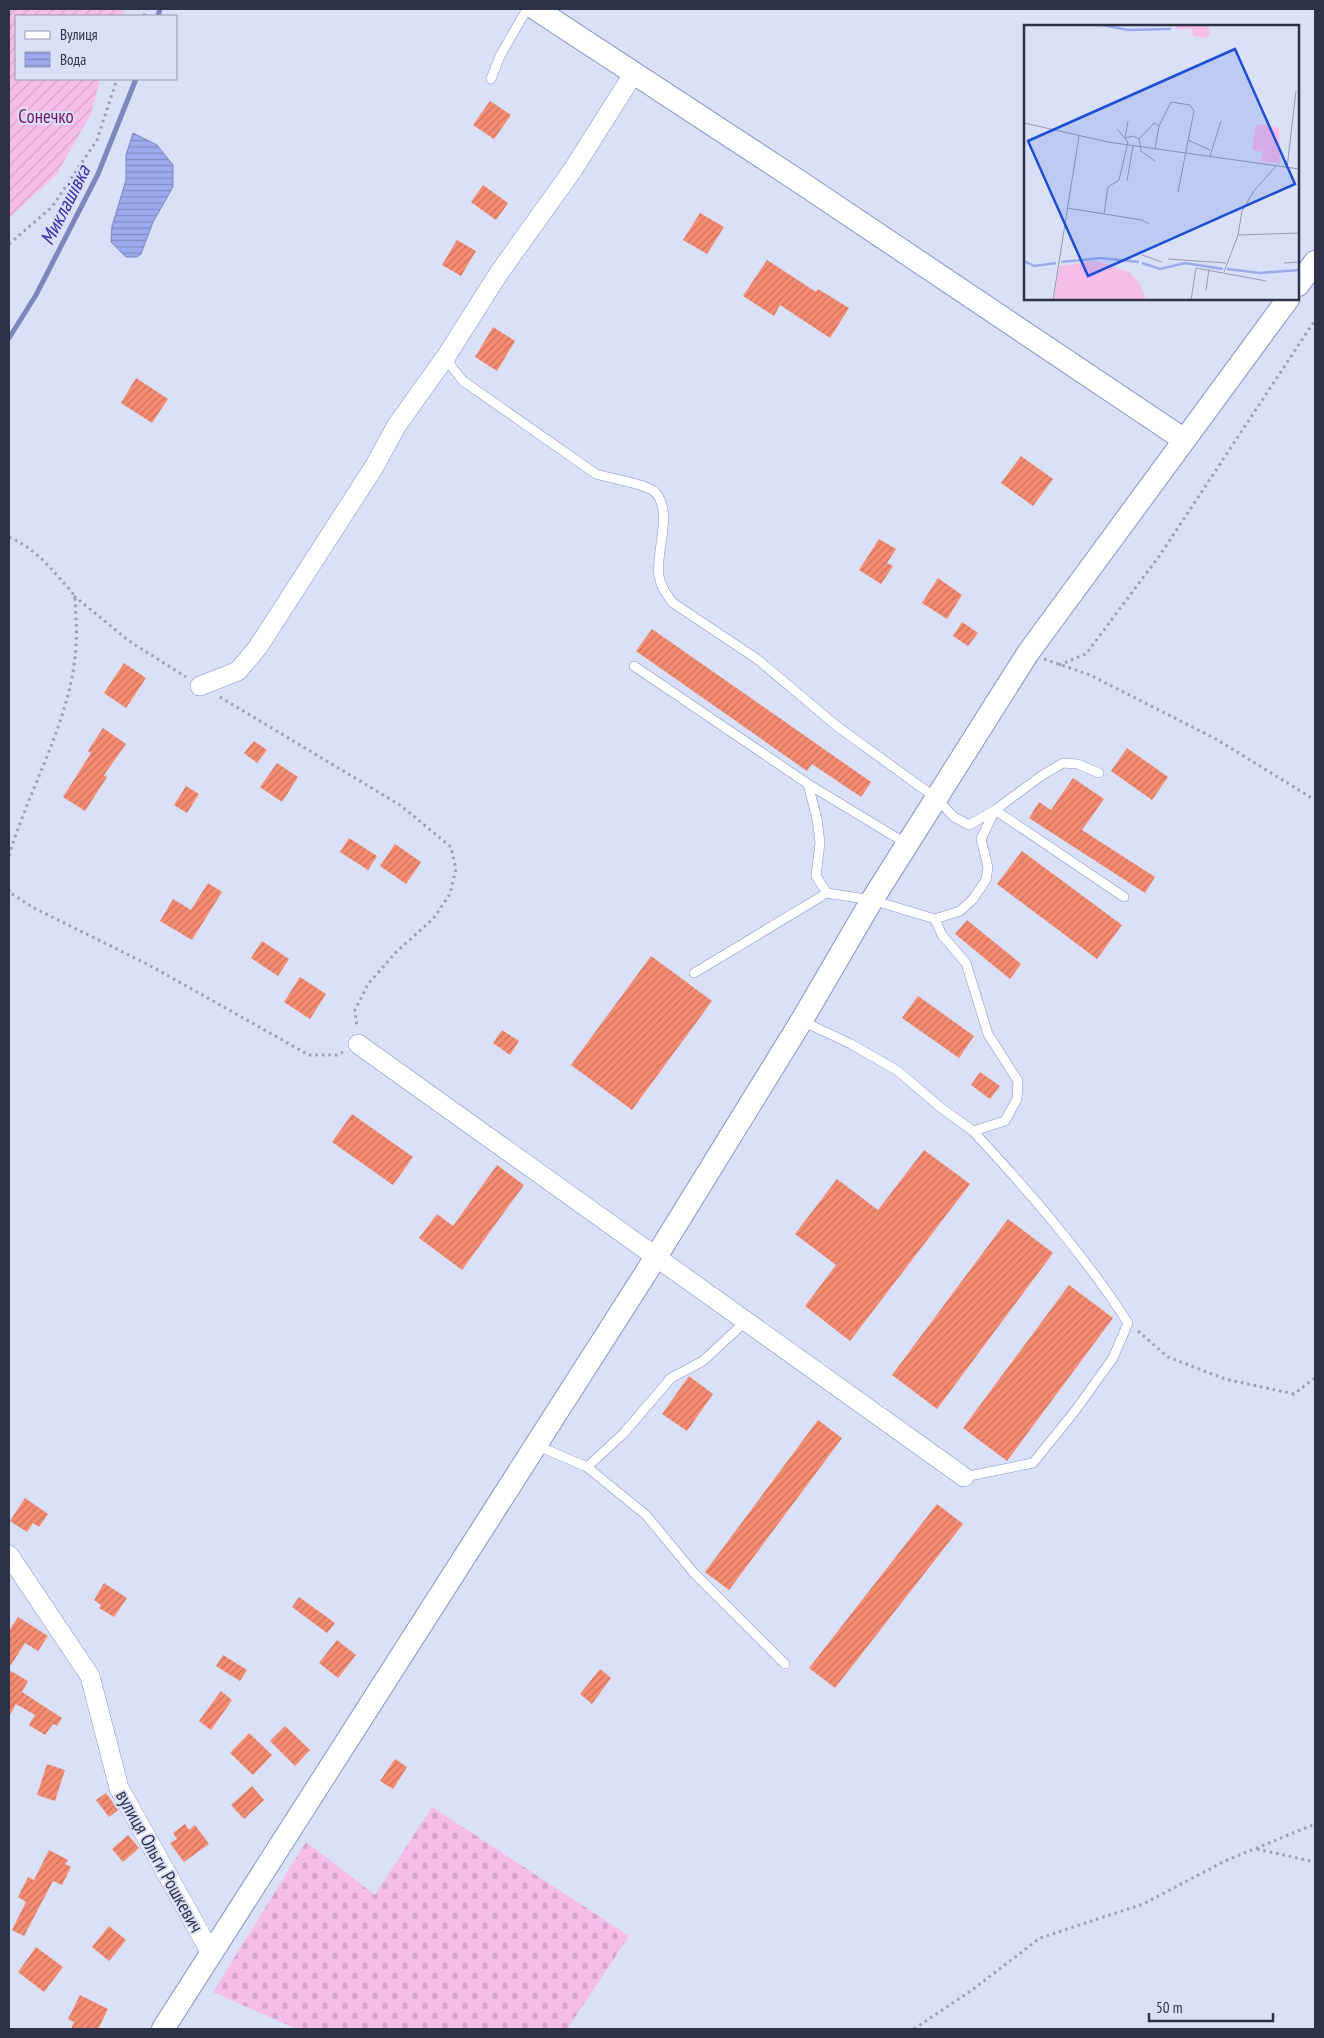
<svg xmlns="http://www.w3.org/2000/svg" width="1324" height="2038" viewBox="0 0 1324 2038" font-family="'PT Sans Narrow',sans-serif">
  <defs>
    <pattern id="cemetery-stones" width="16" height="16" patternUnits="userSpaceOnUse" patternTransform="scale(1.25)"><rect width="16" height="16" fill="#f6bde9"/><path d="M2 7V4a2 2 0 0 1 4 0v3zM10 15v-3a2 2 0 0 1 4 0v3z" fill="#d3a3c9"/></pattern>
    <pattern id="garden-furrows" width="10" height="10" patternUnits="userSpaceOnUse" patternTransform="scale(1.25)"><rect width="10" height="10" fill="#f6bde9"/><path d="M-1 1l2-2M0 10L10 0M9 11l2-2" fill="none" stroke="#d3a3c9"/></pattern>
    <pattern id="water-rules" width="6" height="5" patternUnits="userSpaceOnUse" patternTransform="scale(1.25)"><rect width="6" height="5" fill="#9cabef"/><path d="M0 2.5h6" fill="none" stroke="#808cc4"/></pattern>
    <pattern id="building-hatch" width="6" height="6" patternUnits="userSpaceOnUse" patternTransform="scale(1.25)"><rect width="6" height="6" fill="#f58c72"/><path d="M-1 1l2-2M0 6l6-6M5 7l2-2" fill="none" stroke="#c77360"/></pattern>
  </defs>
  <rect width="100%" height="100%" fill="#dae0f8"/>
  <path fill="url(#cemetery-stones)" d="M432,1807l197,129 -62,93h-270l-84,-37 93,-150 69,53z"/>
  <path fill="url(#garden-furrows)" d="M9,9h116l-3,7h-106v63h84l-9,35 -35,61 -47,43z"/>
  <path fill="url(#water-rules)" stroke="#7b87bd" d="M133,133l24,12 16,20v22l-20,35 -12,32 -4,3h-11l-15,-15 1,-16 14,-46v-25z"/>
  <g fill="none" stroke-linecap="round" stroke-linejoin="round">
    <path stroke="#7b87bd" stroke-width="5" d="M158,16l2,-7
      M9,338l27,-43 62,-121 38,-95"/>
  </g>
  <path fill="url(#building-hatch)" d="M490,101l21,14 -17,24 -21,-14z
    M483,185l25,18 -12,17 -25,-18z
    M700,213l24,14 -17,27 -24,-14z
    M457,240l19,11 -15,25 -19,-11z
    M767,260l49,32 2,-3 31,19 -19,30 -50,-33 -6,11 -31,-20z
    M493,327l22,14 -18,30 -22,-14z
    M136,378l32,21 -16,24 -31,-20z
    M1021,456l32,23 -20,27 -32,-23z
    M879,539l17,10 -9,14 6,3 -12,18 -22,-14z
    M938,578l24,17 -15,24 -25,-16z
    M962,622l16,11 -10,13 -15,-10z
    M652,629l219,153 -10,15 -49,-33 -5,7 -171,-120z
    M124,663l22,15 -20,30 -22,-15z
    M103,728l23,16 -22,31 3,2 -22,34 -22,-14 28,-44 -3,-2z
    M254,741l13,9 -10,13 -13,-10z
    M1127,748l41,29 -16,23 -41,-29z
    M277,763l21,14 -16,25 -22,-15z
    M1073,778l31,21 -22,31 73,47 -10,16 -116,-75 10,-16 12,8z
    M186,786l13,8 -12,19 -13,-8z
    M349,838l28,18 -9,14 -28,-18z
    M395,844l26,18 -15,22 -26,-18z
    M1022,851l100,74 -25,34 -100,-75z
    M208,883l14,9 -30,48 -32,-19 13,-22 18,11z
    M967,920l54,44 -11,15 -55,-45z
    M262,941l27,18 -11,17 -27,-18z
    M651,956l61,45 -80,109 -61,-45z
    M300,977l26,17 -16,25 -26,-17z
    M918,996l56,40 -15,22 -57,-40z
    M502,1030l17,11 -9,14 -17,-12z
    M980,1072l20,14 -10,13 -19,-14z
    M352,1114l61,43 -20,28 -61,-43z
    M924,1150l46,34 -120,157 -45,-35 31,-41 -41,-31 42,-55 41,31z
    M497,1165l27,20 -62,85 -43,-32 18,-24 16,12z
    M1008,1219l45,34 -116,156 -45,-34z
    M1069,1285l44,33 -106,143 -44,-33z
    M689,1376l24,18 -26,37 -25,-17z
    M818,1420l24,18 -113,152 -24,-18z
    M25,1498l23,16 -9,13 -6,-4 -6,9 -17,-11z
    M937,1504l26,20 -128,164 -26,-20z
    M104,1583l23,15 -13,19 -15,-9 2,-3 -7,-5z
    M299,1597l36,26 -8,10 -35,-26z
    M18,1617l30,19 -10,15 -13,-8 -16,25v-37z
    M337,1640l19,15 -18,23 -19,-15z
    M223,1655l24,15 -7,11 -24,-15z
    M600,1669l11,9 -19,26 -12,-10z
    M9,1670l19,11 -6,11 40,26 -5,8 -4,-2 -8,11 -16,-10 6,-10 -19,-11 -7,13z
    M221,1691l11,9 -21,30 -12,-9z
    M285,1726l25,24 -15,16 -25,-25z
    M249,1733l23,22 -19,20 -23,-22z
    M395,1759l12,8 -14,22 -13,-8z
    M47,1764l18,6 -10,31 -18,-6z
    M252,1786l12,14 -20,19 -13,-14z
    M106,1793l12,17 -9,7 -13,-17z
    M185,1824l4,6 6,-5 14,19 -25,18 -14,-19 7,-4 -4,-6z
    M128,1835l11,13 -16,14 -11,-13z
    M49,1850l19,10 -3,4 6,3 -9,18 -9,-4 -29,55 -12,-6 14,-28 -8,-5 10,-20 6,3z
    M109,1926l17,14 -17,21 -17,-14z
    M36,1947l27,20 -19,25 -26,-20z
    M80,1995l28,14 -10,20h-27l3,-7 -6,-3z"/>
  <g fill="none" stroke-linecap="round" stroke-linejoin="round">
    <defs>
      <path id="service" d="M491,79l9,-23 27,-47
        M447,356l5,11 11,14 133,93c13,4 51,10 59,18 19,20 0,60 4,84 2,11 7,18 14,27l84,56 81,68 98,71 18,19 15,8 26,-15 46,-34 22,-13 15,1 21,9
        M634,666l174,118 99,60
        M808,784l9,35 3,24 -4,33 11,17
        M935,919l25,-8 13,-12 13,-19 2,-13 -7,-28 14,-29 129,87
        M694,973l133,-80 45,7 63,19 7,16 24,28 22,71 30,47 -1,18 -12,22 -32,10 -33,-24 -42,-36 -47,-27 -49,-23
        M536,1445l51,22 59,48 47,57 92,92
        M587,1467l36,-33 48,-56 32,-17 43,-40
        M964,1477l69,-14 42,-52 38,-53 15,-35c-45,-70 -99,-131 -155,-192"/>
      <path id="minor" d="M200,686l38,-15 20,-24 116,-180 23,-42 50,-70 52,-82 73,-102 62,-98
        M358,1044l606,433
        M9,1555l81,121 29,112 92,165"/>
      <path id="tertiary" d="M536,9l264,173 383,257
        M1298,285l17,-23
        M163,2029l493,-772 146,-237 70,-120 156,-247 260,-354"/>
    </defs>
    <use href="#service" stroke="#8893ca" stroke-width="10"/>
    <use href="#minor" stroke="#8893ca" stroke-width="20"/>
    <use href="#tertiary" stroke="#8893ca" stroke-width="24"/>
    <path stroke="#999fb6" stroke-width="3" stroke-dasharray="2.5 4" stroke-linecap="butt" d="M144,16l3,-7
      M9,244l43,-37 45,-67 20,-61
      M9,537c22,10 37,25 52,43 4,4 9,9 12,14 4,6 2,16 3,23 6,88 -43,158 -67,239
      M74,596l55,45 57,36
      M1044,659l46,16 126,64 99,61
      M1059,665l27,-11 74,-99 155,-235
      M220,697l180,108 51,42 5,22 -6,25 -17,25 -36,32 -29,33 -13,26 2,18
      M9,889v3l25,16 115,57 160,90h28l6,-3
      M1138,1331l30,26 57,22 69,15 21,-16
      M1257,1849l58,13
      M914,2029l58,-39 68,-52 103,-34 82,-43 90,-37"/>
    <use href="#service" stroke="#fff" stroke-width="9"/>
    <use href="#minor" stroke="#fff" stroke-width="19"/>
    <use href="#tertiary" stroke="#fff" stroke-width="22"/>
  </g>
  <g text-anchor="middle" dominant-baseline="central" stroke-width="4" stroke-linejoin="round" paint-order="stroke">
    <g font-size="19" fill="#741467" stroke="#dae0f8">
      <text x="46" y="116">Сонечко</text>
    </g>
    <g font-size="19" fill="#2d3248" stroke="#dae0f8">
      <text transform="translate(160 1861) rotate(61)">вулиця Ольги Рошкевич</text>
    </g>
    <g font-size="20" font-style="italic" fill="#322daf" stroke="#dae0f8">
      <text transform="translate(65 205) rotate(-63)">Миклашівка</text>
    </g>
  </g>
  <g transform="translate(1024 25)">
    <rect width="275" height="275" fill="#dae0f8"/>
    <path d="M149,0h34l3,8 -3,5 -14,-2 -1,-8 -14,2z" fill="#f6bde9"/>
    <path d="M232,99l23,4 1,36 -19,-3 2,-9 -11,-2z" fill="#f6bde9"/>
    <path d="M72,236l33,11 11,12 6,16h-92l5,-34z" fill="#f6bde9"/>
    <path fill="none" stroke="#9cabef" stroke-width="2.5" d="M79,0l25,5 43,-1M0,236l10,5 22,-3M37,237l40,-4 38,4M118,238l18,6 25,-6 38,6M203,244l33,4 39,-3"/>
    <path fill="none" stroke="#959ab2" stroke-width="1" d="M104,96l-3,17 8,-2 6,3M0,98l84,19 191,27M135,101l12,-24 19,3 4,6 -16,81M164,115l22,10M131,123l4,-22 -5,-3 -15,16 2,12 14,10M186,131l11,-35M263,143l9,-77M103,156l6,-35M43,183l75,12 7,4M80,189l4,-27 11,-7 9,-38 -11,-13M214,210l61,-2M118,230l20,7M144,234l58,4M260,238l15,-1M200,247l14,-37 4,-24 12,-20 22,-25M182,266l3,-22M29,275l26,-164M167,275l5,-32 70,13"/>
    <path fill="#1d4ed8" fill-opacity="0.15" stroke="#1d4ed8" stroke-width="2.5" d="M211,24l60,135 -207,92 -60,-135z"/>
    <rect width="275" height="275" fill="none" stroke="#2d3248" stroke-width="2.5"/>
  </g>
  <rect width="1324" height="2038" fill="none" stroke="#2d3248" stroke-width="20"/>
  <rect x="15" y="15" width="162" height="65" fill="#dae0f8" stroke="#959ab2"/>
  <rect x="25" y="31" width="25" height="8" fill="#ffffff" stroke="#959ab2"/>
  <text x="60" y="40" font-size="15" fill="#2d3248">Вулиця</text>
  <rect x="25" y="52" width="25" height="15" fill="url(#water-rules)" stroke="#959ab2"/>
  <text x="60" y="65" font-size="15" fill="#2d3248">Вода</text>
  <path d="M1149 2013v8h124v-8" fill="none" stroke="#2d3248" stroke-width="2.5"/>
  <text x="1156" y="2013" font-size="15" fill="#2d3248" stroke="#dae0f8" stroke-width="4" paint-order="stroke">50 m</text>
</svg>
